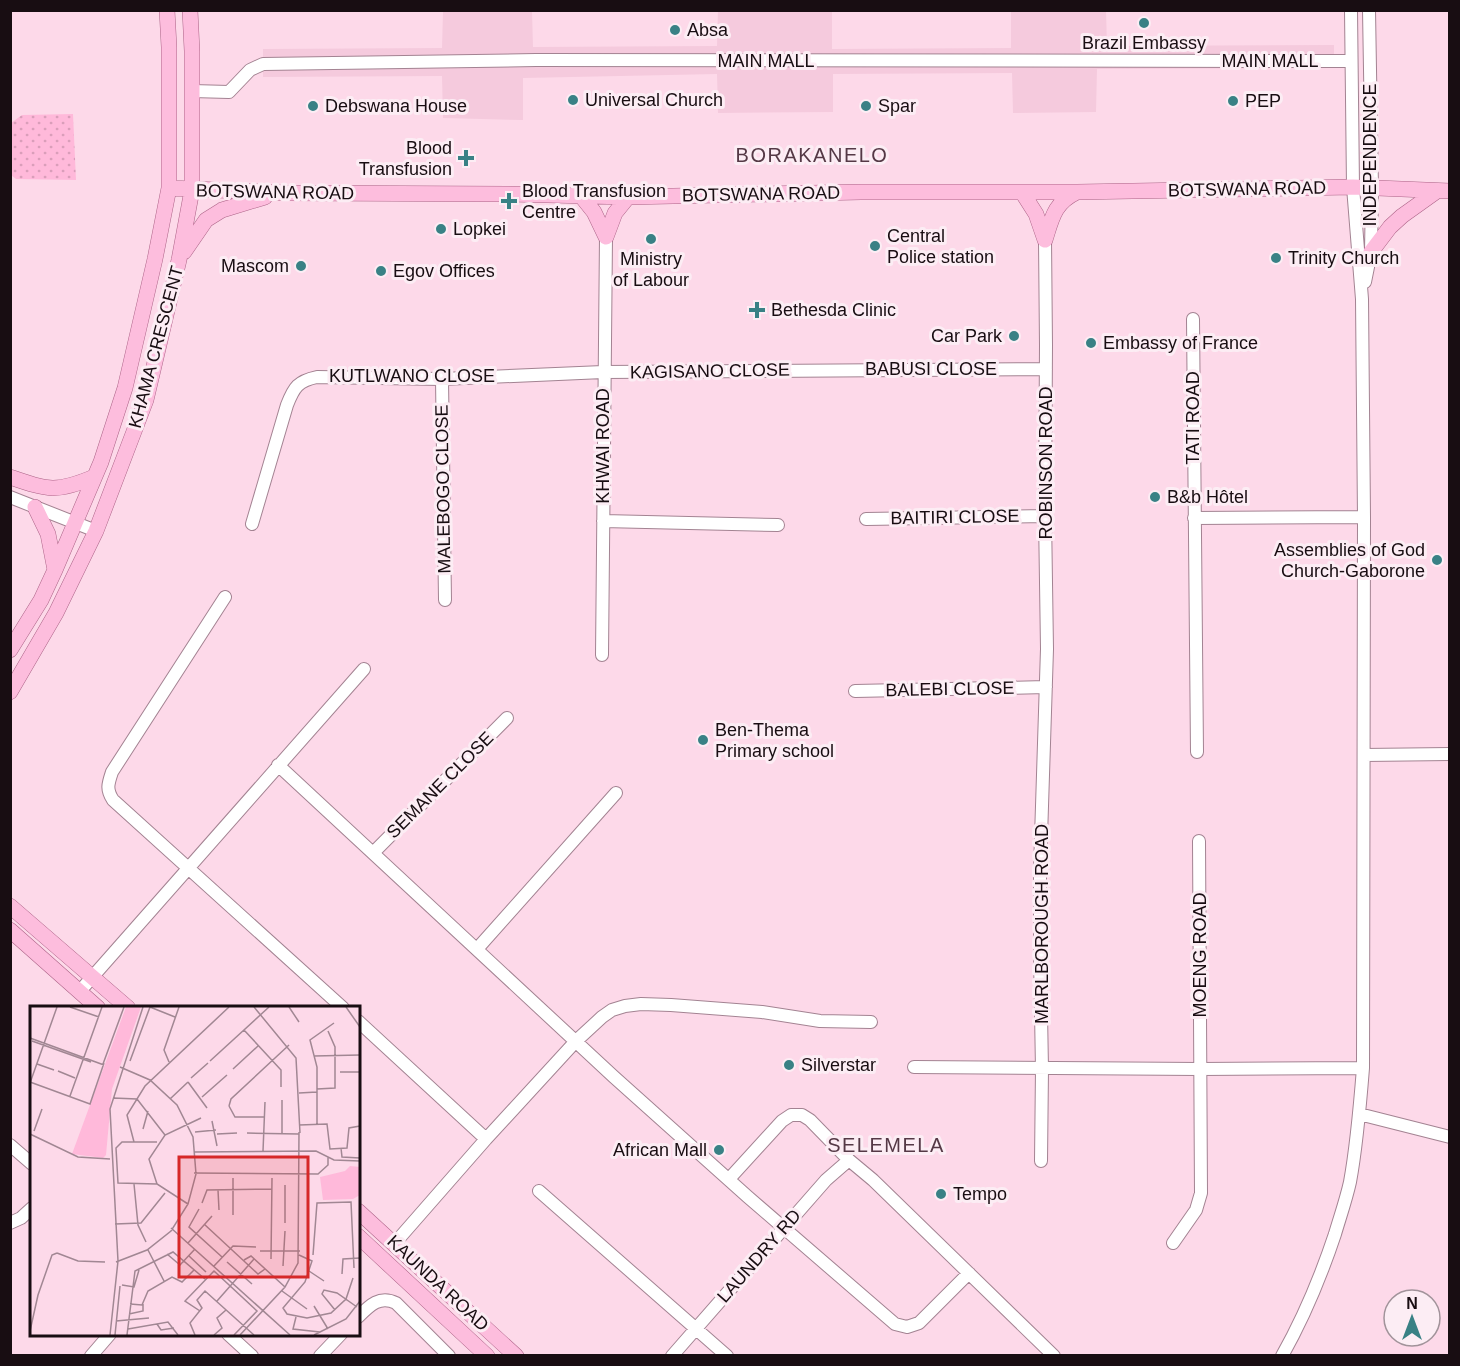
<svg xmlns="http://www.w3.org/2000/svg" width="1460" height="1366" viewBox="0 0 1460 1366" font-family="Helvetica,sans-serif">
  <defs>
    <pattern id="grass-dots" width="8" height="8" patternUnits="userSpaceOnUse" patternTransform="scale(1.5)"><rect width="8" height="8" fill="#ffb9da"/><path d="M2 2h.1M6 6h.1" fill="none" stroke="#da9eba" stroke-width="1.8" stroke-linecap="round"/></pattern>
  </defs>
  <rect width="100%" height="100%" fill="#fdd9e9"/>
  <path fill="#f5cadd" d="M718,10l114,1v38l179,-1v-37l95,-1 1,36 227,-1v23l-237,1 -1,43 -83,1 -1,-40 -179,1v38l-115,1 -1,-39 -194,4v42l-80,-2 -1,-42 -179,1v-28l179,-1 1,-36 89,-1 1,36 184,-1z"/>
  <path fill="url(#grass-dots)" d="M73,114l3,66 -60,-1 -5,-4v-52l11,-8z"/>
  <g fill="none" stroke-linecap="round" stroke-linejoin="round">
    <defs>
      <path id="minor" d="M192,91l37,1 21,-22 13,-6 273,-4 814,1
        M1365,282l6,-30 1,-63 -3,-179
        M1193,319l4,433
        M442,379l3,221
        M10,497l86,34
        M1194,518l170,-1
        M866,519l179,-3
        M603,521l175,4
        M252,524l35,-119c7,-18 11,-24 30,-28l125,2 161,-7 443,-3
        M225,597l-113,175c-4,12 -6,17 1,28l230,208
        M602,655l4,-418
        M855,691l191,-4
        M1364,755l86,-1
        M278,765l336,312 134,120 147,127 12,3 12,-4 50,-50
        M373,853l134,-135
        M477,949l139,-156
        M80,991l284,-322
        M358,1021l128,118
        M914,1067l286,2 163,-1
        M1359,1114l91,23
        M10,1145l22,19
        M1041,1161l1,-92 -2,-114v-86l7,-220 -2,-133 1,-171 -1,-105
        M729,1179l53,-58 9,-6h11l8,5 39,40 24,20 181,176
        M539,1191l188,165
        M10,1223l11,-5 11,-10
        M395,1243l91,-104 90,-98 26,-24 10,-7 13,-4 16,-2 30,1 91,7 58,9 51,1
        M1173,1243l23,-33 5,-17 -2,-352
        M358,1317c12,-12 22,-22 38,-14l53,53
        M228,1334l24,22
        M91,1356l19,-22
        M320,1356l21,-22
        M672,1356l154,-176 23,-20
        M1282,1356c22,-39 39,-80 53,-122 5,-17 11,-34 15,-52 7,-38 10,-76 13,-114l1,-551 -2,-218 -9,-112 -2,-177"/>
      <path id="major" d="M169,188l120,5 219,1 120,3 233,-5h216l276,-5 97,4
        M1022,192l14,22 9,26
        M582,197l12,15 12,25
        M606,237l9,-24 13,-16
        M1045,240c7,-22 9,-37 32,-48
        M184,252l22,-32 16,-10 43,-13
        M1371,252l19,-25 12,-11 35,-25
        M10,477c38,13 46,16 84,0
        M35,507l13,27 7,36
        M10,650l31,-50 14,-30 46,-108 24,-74 30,-129 14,-71v-141l-2,-37
        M10,692l46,-79 40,-82 50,-131 33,-140 13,-70v-139l-2,-41
        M10,906l118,102
        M10,930l88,78
        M358,1211l158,145
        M358,1236l129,120"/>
    </defs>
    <use href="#minor" stroke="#a38392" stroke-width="14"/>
    <use href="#major" stroke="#ac6387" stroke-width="16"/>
    <use href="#minor" stroke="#fff" stroke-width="12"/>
    <use href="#major" stroke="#fdbddd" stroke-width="15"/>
  </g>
  <g fill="#398185" stroke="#fcedf4" stroke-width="2">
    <circle cx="1144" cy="23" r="6"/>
    <circle cx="675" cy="30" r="6"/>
    <circle cx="573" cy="100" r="6"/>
    <circle cx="1233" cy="101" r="6"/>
    <circle cx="313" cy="106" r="6"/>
    <circle cx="866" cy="106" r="6"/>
    <path d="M463 149h6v6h6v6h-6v6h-6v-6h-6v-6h6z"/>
    <path d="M506 192h6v6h6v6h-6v6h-6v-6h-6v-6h6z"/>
    <circle cx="441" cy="229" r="6"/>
    <circle cx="651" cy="239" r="6"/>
    <circle cx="875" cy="246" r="6"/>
    <circle cx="1276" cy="258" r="6"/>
    <circle cx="301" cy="266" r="6"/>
    <circle cx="381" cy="271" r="6"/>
    <path d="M754 301h6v6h6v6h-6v6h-6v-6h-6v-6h6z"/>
    <circle cx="1014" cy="336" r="6"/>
    <circle cx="1091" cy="343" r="6"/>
    <circle cx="1155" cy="497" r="6"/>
    <circle cx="1437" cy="560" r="6"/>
    <circle cx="703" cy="740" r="6"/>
    <circle cx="789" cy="1065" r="6"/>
    <circle cx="719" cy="1150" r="6"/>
    <circle cx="941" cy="1194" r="6"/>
  </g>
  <g text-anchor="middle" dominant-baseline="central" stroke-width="6" stroke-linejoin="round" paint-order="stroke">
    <g font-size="18" fill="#180d12" stroke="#fcedf4" text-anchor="start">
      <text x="687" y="30">Absa</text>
      <text x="1144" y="43" text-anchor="middle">Brazil Embassy</text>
      <text x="585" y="100">Universal Church</text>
      <text x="1245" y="101">PEP</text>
      <text x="325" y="106">Debswana House</text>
      <text x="878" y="106">Spar</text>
      <text x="452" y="148" text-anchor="end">Blood<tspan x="452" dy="21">Transfusion</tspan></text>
      <text x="522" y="191">Blood Transfusion<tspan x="522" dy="21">Centre</tspan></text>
      <text x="453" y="229">Lopkei</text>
      <text x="887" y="236">Central<tspan x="887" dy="21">Police station</tspan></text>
      <text x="1288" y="258">Trinity Church</text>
      <text x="651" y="259" text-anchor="middle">Ministry<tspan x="651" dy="21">of Labour</tspan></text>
      <text x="289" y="266" text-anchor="end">Mascom</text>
      <text x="393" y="271">Egov Offices</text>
      <text x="771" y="310">Bethesda Clinic</text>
      <text x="1002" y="336" text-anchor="end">Car Park</text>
      <text x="1103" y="343">Embassy of France</text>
      <text x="1167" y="497">B&amp;b Hôtel</text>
      <text x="1425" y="550" text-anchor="end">Assemblies of God<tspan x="1425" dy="21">Church-Gaborone</tspan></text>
      <text x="715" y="730">Ben-Thema<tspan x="715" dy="21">Primary school</tspan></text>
      <text x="801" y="1065">Silverstar</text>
      <text x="707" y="1150" text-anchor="end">African Mall</text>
      <text x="953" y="1194">Tempo</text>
    </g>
    <g font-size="18" fill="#180d12" stroke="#fcedf4">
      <text x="766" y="61">MAIN MALL</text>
      <text x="1270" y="61">MAIN MALL</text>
      <text transform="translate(1370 155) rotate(-90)">INDEPENDENCE</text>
      <text transform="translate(1247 189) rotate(-1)">BOTSWANA ROAD</text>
      <text transform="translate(275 192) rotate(1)">BOTSWANA ROAD</text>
      <text transform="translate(761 194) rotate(-1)">BOTSWANA ROAD</text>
      <text transform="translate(156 347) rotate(-75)">KHAMA CRESCENT</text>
      <text x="931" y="369">BABUSI CLOSE</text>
      <text transform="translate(710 371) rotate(-1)">KAGISANO CLOSE</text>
      <text x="412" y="376">KUTLWANO CLOSE</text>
      <text transform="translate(1193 418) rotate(-90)">TATI ROAD</text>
      <text transform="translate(603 446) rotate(-90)">KHWAI ROAD</text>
      <text transform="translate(1046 463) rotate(-90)">ROBINSON ROAD</text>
      <text transform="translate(443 489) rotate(-91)">MALEBOGO CLOSE</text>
      <text transform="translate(955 517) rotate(-1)">BAITIRI CLOSE</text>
      <text transform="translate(950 689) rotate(-1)">BALEBI CLOSE</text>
      <text transform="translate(440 785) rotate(-45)">SEMANE CLOSE</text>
      <text transform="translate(1042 924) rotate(-90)">MARLBOROUGH ROAD</text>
      <text transform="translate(1200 955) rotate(-90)">MOENG ROAD</text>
      <text transform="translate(759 1256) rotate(-49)">LAUNDRY RD</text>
      <text transform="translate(438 1283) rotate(43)">KAUNDA ROAD</text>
    </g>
    <g font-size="20" letter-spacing="1.5" fill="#553946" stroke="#fcedf4">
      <text x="812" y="155">BORAKANELO</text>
      <text x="886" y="1145">SELEMELA</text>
    </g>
  </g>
  <g transform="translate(30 1006)">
    <rect width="330" height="330" fill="#fdd9e9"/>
    <path d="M96,1h15l-29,82 -6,66 -3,3 -31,-4z" fill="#ffb9da"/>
    <path d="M320,160l10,1v28l-7,4 -30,1 -3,-23 25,-6z" fill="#ffb9da"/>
    <path fill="none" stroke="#a18793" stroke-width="1.5" d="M40,1l29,10M120,1l25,10M224,1l42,51 4,75M259,1l10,15M316,1l14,20M214,24l37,40v17M0,32l74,27M2,35l59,21M284,50l46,-1M100,55l20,-54M180,55l59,-54M139,56l-5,-12 15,-43M7,58l17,6M73,58l21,-57M203,63l25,-23M28,65l17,7M310,66h20M161,72l17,-15M0,76l60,22 14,-41M158,76l19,26M0,77l27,-76M287,83l18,-1v-41l-7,-16M269,87l18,-1M40,90l32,-89M172,91l25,-22M83,92l24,1 28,36M140,93l18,-17M252,94v33M199,100l2,-7 58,-54M199,100l6,11h30M182,115l5,25M269,119l28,-1 3,25 17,-1 2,-20 11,-2M287,119v-58l-7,-27 24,-17M113,123l5,-18M4,125l8,-22M165,126l21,-2M217,127l52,1M0,128l48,23 32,2M187,128l20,-1M104,136l-7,-27 18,-29 84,-79M127,136h-35l-6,6 2,35 39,1M311,142l1,9 18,1M233,145l2,-49M164,146l122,-1 18,9 26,1M164,167l124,1 10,-9v-8M104,178l4,41 8,17M255,179v38M188,184l1,20M172,197l5,-13 65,-1M158,198l-31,-20 -8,-25 16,-24 36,-17M169,203l-10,18 33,30M203,209v-37M85,218l26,-1 24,-30M174,218l54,50 7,-5M141,222l119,107M158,237l24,-27M118,244l16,31M230,245h40M27,247l21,8 27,1M137,248l13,11 15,-16M269,249l13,6 -7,21 -22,26 4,6 20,4 24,-5 15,-14 7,-21M283,249l4,-52 34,-1 3,66M159,250l17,16M241,253l1,-81M214,254l7,-4 34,31M86,256l31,-12 24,-19 17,-27 8,-30 -3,-37 -16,-32 -27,-25 -30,-13M197,256l25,22M184,260l19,-20 23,1M253,260l2,-35M279,265l15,10M312,268l1,-15 17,-1M92,279l12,2 5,-17M252,285l25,18M187,295l37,-42M100,298l12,1 6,-14 24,-14 10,5 12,-12M284,300l14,23M305,304l-13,-16 2,-4 13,3 20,14M170,305l-15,-10 29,-30 43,40 -23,24M99,308l14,-3v-7M266,311l-3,12 27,3M86,315l33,-3M127,318l4,6 13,-2M98,323l40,-7 10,13M0,325l8,-36 14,-40 5,-2M80,329l8,-74 -8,-152 33,-102M85,329l5,-49M97,329l8,-64 38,-19 32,27M165,329l-5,-12 12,-15 -5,-8 8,-9 49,44M184,329l8,-7 -5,-10 9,-8M210,329l45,-48 13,-24 1,-131M284,329l32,-16 14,-18"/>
    <path fill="#d62828" fill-opacity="0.15" stroke="#d62828" stroke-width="3" d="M149,151h129v120h-129z"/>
    <rect width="330" height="330" fill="none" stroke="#180d12" stroke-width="3"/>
  </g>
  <rect width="1460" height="1366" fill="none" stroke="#180d12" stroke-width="24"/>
  <g transform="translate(1412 1318)"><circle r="28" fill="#fcedf4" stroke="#a1939a" stroke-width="1.5"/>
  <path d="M0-4.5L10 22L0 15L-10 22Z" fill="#398185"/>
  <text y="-9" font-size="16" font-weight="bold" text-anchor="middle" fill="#180d12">N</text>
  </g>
</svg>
